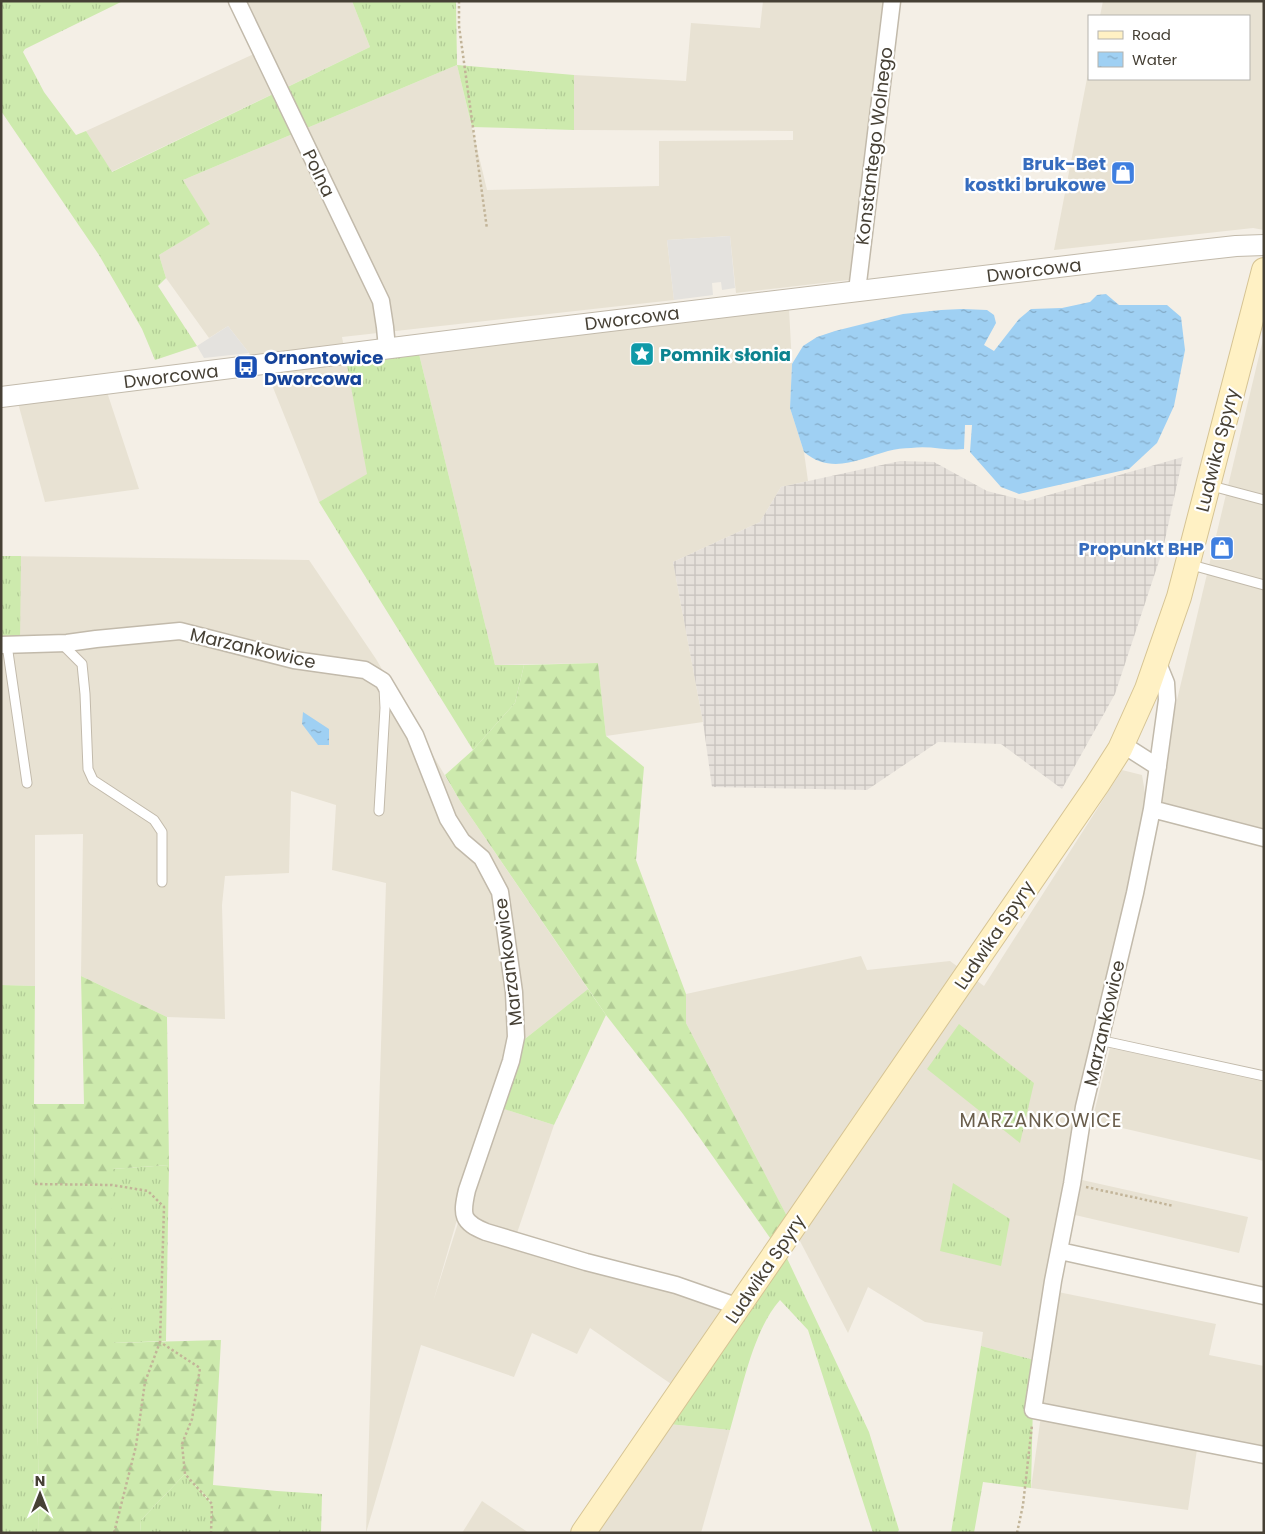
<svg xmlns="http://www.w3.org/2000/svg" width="1265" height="1534" viewBox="0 0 1265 1534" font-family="Poppins,sans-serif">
  <defs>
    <pattern id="industrial-grid" width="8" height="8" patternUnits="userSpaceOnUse" patternTransform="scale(1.25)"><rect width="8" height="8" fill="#e6e1db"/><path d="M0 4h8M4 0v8" fill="none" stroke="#c7c2bd"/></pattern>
    <pattern id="grass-tufts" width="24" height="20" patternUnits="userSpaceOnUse" patternTransform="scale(1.25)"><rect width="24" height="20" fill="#cdeaad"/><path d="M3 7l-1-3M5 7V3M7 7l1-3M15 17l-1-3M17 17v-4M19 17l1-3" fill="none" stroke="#b1ca95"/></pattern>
    <pattern id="forest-firs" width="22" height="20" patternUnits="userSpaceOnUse" patternTransform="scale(1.25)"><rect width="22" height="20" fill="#cdeaad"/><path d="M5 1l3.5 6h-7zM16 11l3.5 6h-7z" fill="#b1ca95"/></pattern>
    <pattern id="water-ripples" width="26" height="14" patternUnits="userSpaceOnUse" patternTransform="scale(1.25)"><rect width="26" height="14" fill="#9fd0f3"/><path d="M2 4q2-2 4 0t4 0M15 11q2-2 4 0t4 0" fill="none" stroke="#83aac6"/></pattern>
  </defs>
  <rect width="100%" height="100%" fill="#f4efe6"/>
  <path fill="#e8e2d3" d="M232,1h120l18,46 -259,125 -25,-41 170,-78z
    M763,1h121l-35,279 -113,13 -6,-57 -63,4 7,60 -332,37 26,137 -49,28 -49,-122 -42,-54 -19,12 -43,-60 -7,-23 50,-31 -26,-44 274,-115 30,125 172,-4v-45l134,-1v-9l-219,-1v-55l112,6 5,-58 69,5z
    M1103,1h161v229l-11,-2 -199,22 35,-182v11h160v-63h-149z
    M789,309l3,55 -2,44 14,44 4,29 -27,6 -21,35 -87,40 30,160 -97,14 -8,-73 -103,2 -76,-311z
    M1264,335v494l-104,-27 11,-77z
    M107,392l32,97 -94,13 -27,-99z
    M1,556l308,4 67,99 84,142 128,188 -67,53 -13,-28 -2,38 -73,250 62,-196 59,19 -37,108 216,71 -59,82 -84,-58 -13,26 -45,-21 -18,44 -93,-32 -55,188 20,-650 -54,-13 4,-65 -45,-14 -2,82 -64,3 -3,29 3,114 -58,-2 -86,-41 2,-142 -48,1v151l-34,-1z
    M1122,770l20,5 3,18 -4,51 -23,96 -56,251 -28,169 -53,-14 2,-14 -58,-10 -57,-35 -20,46 -162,-310v-29l175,-38 6,14 83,-9 34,25z
    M1110,1048l154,32v81l-172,-40z
    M1082,1180l166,37 -9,36 -164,-38z
    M1058,1292l158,32 -7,31 55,11v84l-65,-14 -11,74 -157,-22z
    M668,1424l62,6 -29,103h-127z
    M482,1501l47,32h-67z"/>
  <path fill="url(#industrial-grid)" d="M1183,457l-20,92 -48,145 -53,95 -61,-45 -63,-2 -71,48 -155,-3 -9,-65 -30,-160 87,-40 21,-35 119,-26 34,1 53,29 40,10z"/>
  <path fill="url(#grass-tufts)" d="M1,1h122l-98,48 -2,3 21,40 32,43 10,-4 26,41 258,-125 -18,-46h104l1,64 117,10v55l-102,-3 -15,-62 -274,115 27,44 -51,31 7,23 -8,8 39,60 -42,14 -13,-31 -43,-74 -98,-144z
    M419,354l76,311h29l-9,38 -42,47 -154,-248 48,-28 -20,-109z
    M1,556h20l-1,85 -19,1z
    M1,985l34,1 -1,118 5,429h-38z
    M588,989l18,26 -52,110 -53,-17 20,-66z
    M959,1024l75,59 -14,60 -93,-74z
    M169,1165l-3,176 -54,2v-174z
    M953,1183l57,36 -9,47 -61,-15z
    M785,1254l84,178 30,98 -2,3h-24l-65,-203 -28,-30c-27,30 -38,90 -50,130l-62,-6z
    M981,1346l53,14 -3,128 -48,-6 -9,51h-23z
    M185,1474l27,30 -1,29h-71l1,-13z
    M277,1491l45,3 -1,39h-44z"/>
  <path fill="url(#forest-firs)" d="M598,663l8,73 38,31 -8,93 50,134v29l103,197 -14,25 -92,-131 -77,-99 -146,-214 -15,-26 28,-25 42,-47 9,-38z
    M81,976l86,41 2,148 -57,4v174l109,-3 -8,145 64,6v42h-66l1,-30 -27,-29 -44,46 -1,13h-101l-5,-429h50z"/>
  <path fill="#e4e2de" d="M730,236l5,52 -13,2 -1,-8 -9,1 1,12 -39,5 -7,-60z
    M228,326l21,27 -45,5 -7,-12z"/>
  <path fill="url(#water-ripples)" d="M1106,294l13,11h48l14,12 4,33 -11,56 -17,37 -28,26 -110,25 -18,-7 -31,-35 2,-27h-7l-1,24c-17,2 -35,-4 -53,-1 -7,0 -16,1 -23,3 -28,8 -57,24 -84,1l-14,-44 2,-44 11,-18 14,-9 18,-6 68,-17 38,-4 21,-1 25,1 7,5 2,8 -12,22 10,6 25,-32 12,-10 31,-1 28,-6 7,-7z
    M303,712l26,17v16h-11l-16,-21z"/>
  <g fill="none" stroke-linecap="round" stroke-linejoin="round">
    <defs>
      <path id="service" d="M1208,485l56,15
        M1188,564l76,21
        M62,644l20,20 3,30 3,75 5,11 61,40 8,12v50
        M7,645l20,138
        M379,811l6,-103 -1,-20
        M1099,1040l165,36"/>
      <path id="minor" d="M237,1l144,300 4,26 2,21
        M857,291l35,-290
        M1,645l66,-2 29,-4 84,-8 114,29 71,10 18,11 32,54 33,84 14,22 20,17 18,34 14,100 2,45 -5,24 -44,129c-6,26 -5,32 19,42l100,30 90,23 63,22
        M1157,661l9,22 1,17 -15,109 -17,84 -51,214 -12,77 -19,97 -20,129 231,45
        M1122,744l36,23
        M1152,809l112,29
        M1060,1251l204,45"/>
      <path id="tertiary" d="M1,397l526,-66 664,-80 45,-5 28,-1"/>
      <path id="secondary" d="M583,1533l514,-748 23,-36 27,-60 32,-92 85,-327"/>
    </defs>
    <use href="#service" stroke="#c2baab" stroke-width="11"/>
    <use href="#minor" stroke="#c2baab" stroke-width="19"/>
    <use href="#tertiary" stroke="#c2baab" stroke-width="22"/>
    <use href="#secondary" stroke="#d6c494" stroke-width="26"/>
    <path stroke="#c2b498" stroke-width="2.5" stroke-dasharray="2.5 2.5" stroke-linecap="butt" d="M459,1v25l28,203
      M35,1184l77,1 36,6 16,16 -4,135 40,26 -8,51 -10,25 3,30 27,30 -1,29
      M1086,1187l88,19
      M114,1533l22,-87 9,-64 15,-40
      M1017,1533l6,-28 9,-80"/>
    <use href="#service" stroke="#fff" stroke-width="9"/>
    <use href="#minor" stroke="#fff" stroke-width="16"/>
    <use href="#tertiary" stroke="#fff" stroke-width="20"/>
    <use href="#secondary" stroke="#fff1c4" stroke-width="24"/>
  </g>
  <defs>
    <symbol id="shop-square" viewBox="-11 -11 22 22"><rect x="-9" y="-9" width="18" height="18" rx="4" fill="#3f7fe0" stroke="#fff"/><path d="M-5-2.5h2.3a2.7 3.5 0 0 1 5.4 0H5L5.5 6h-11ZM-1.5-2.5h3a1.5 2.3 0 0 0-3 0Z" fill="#fff"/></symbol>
    <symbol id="sight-square" viewBox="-11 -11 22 22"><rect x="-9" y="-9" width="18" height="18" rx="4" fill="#0f9aa8" stroke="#fff"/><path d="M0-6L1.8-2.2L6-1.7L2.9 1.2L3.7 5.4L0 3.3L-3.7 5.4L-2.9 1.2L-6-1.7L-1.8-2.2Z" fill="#fff"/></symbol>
    <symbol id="bus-square" viewBox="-11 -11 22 22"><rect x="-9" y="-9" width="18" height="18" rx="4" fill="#1a4fb4" stroke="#fff"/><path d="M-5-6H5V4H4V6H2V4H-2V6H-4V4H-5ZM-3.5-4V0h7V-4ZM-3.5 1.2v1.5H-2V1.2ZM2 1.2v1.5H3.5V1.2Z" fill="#fff"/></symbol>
  </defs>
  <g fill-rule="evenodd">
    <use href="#shop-square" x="1109" y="159" width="28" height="28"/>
    <use href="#sight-square" x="628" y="340" width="28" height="28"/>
    <use href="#bus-square" x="232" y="353" width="28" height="28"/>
    <use href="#shop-square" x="1208" y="534" width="28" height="28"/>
  </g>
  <g text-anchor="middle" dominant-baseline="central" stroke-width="4.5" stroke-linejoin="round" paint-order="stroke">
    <g font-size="18" fill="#464035" stroke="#fff">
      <text transform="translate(874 146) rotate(-83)">Konstantego Wolnego</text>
      <text transform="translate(319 173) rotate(64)">Polna</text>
      <text transform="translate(1034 270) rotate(-7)">Dworcowa</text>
      <text transform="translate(632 318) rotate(-7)">Dworcowa</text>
      <text transform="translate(171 376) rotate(-7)">Dworcowa</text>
      <text transform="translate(1217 450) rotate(-76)">Ludwika Spyry</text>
      <text transform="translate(253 648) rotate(13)">Marzankowice</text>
      <text transform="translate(994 935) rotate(-56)">Ludwika Spyry</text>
      <text transform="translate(508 962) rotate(-97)">Marzankowice</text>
      <text transform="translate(1104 1023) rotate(-77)">Marzankowice</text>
      <text transform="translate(765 1269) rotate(-56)">Ludwika Spyry</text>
    </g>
    <g font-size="18" font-weight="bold" fill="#366cbe" stroke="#fff" text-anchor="end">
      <text x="1106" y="163">Bruk-Bet<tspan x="1106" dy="21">kostki brukowe</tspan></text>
      <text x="1204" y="548">Propunkt BHP</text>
    </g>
    <g font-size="18" font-weight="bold" fill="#0d838f" stroke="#fff" text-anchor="start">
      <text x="660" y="354">Pomnik słonia</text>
    </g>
    <g font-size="18" font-weight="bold" fill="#164399" stroke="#fff" text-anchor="start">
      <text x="264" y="357">Ornontowice<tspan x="264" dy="21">Dworcowa</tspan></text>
    </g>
    <g font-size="19" letter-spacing="1" fill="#6a5e4c" stroke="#fff">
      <text x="1041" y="1120">MARZANKOWICE</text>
    </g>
  </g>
  <rect width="1265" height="1534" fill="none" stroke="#464035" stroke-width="5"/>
  <rect x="1088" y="15" width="162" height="65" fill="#ffffff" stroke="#b5b3ae"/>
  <rect x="1098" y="31" width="25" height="8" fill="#fff1c4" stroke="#b5b3ae"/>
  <text x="1132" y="40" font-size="15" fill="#464035">Road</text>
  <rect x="1098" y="52" width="25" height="15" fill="url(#water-ripples)" stroke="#b5b3ae"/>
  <text x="1132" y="65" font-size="15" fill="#464035">Water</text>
  <g transform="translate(40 1494)" stroke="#ffffff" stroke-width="4" paint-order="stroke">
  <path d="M0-4L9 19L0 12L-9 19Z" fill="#464035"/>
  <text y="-8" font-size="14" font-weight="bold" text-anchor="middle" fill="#464035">N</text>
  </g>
</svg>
